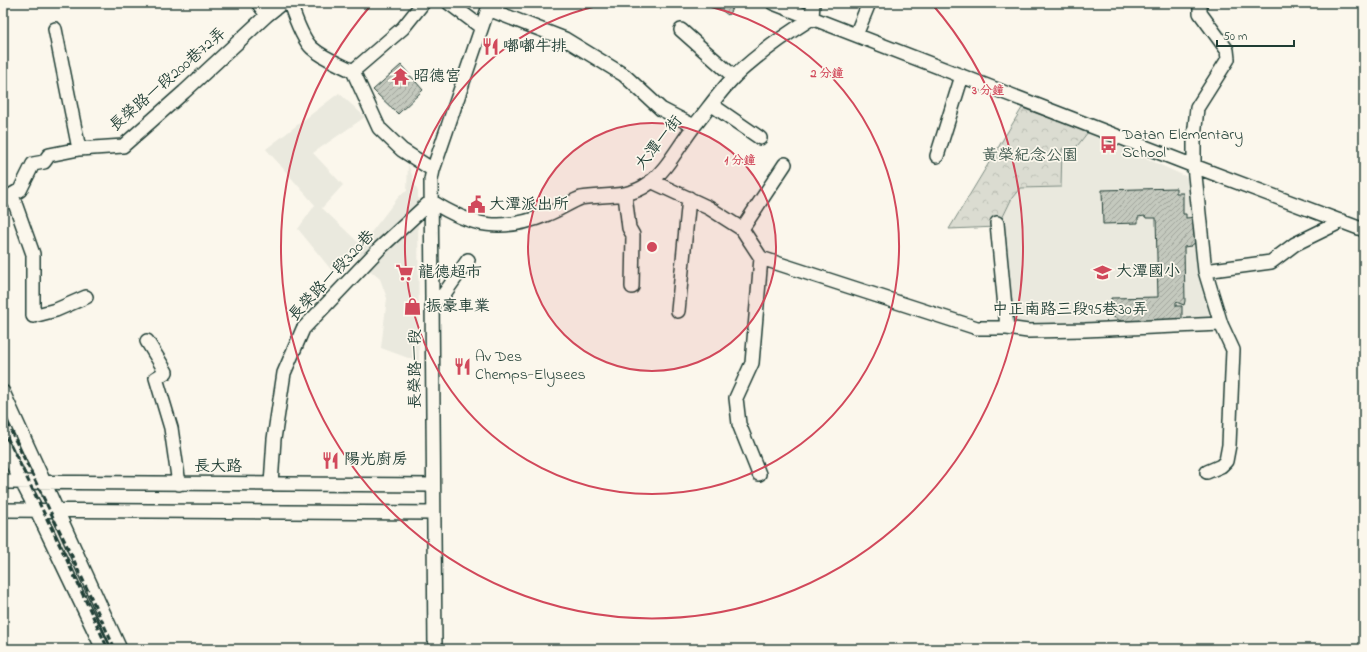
<svg xmlns="http://www.w3.org/2000/svg" width="1367" height="652" viewBox="0 0 1367 652" font-family="'Indie Flower','LXGW WenKai TC',sans-serif">
  <defs>
    <pattern id="forest-crowns" width="20" height="18" patternUnits="userSpaceOnUse"><rect width="20" height="18" fill="#dbdcd1"/><path d="M2 6a3 3 0 1 1 6 0M12 15a3 3 0 1 1 6 0" fill="none" stroke="#bcbeb4"/></pattern>
    <pattern id="building-hatch" width="6" height="6" patternUnits="userSpaceOnUse"><rect width="6" height="6" fill="#c4c9be"/><path d="M-1 1l2-2M0 6l6-6M5 7l2-2" fill="none" stroke="#9fa49b"/></pattern>
  </defs>
  <rect width="100%" height="100%" fill="#fbf7ec"/>
  <filter id="ink" filterUnits="userSpaceOnUse"><feTurbulence type="fractalNoise" baseFrequency=".025" numOctaves="2"/><feDisplacementMap in="SourceGraphic" scale="8" xChannelSelector="R" yChannelSelector="G"/><feConvolveMatrix kernelMatrix="1 2 1 2 8 2 1 2 1" color-interpolation-filters="sRGB"/></filter>
  <g filter="url(#ink)">
    <path fill="#eae9de" d="M339,93l26,24 -52,36 30,32 -21,23 38,36 9,-9 31,-40 7,-4 1,-27 10,28 1,170 -38,-14 6,-50 -7,-19 -21,-18 1,-16 -27,27 -35,-43 17,-24 -49,-56z
      M1088,132l99,45 22,140 -101,7 -98,-1 -12,-96 14,-29 8,-10 41,-2 1,-37 12,1z"/>
    <path fill="url(#forest-crowns)" stroke="#7d8c82" d="M1022,108l66,24 -14,18 -12,-1 -1,38 -41,1 -8,10 -14,29 -49,2z"/>
    <path fill="url(#building-hatch)" stroke="#1f3d34" d="M722,3h14l-8,12 -11,-8z
      M401,65l22,25 -25,24 -25,-24z
      M1176,188v5h7v21h3v4l11,-1v24l-6,5 -7,1 1,54 -1,4 -8,-3v4h6v16l-61,-1 -8,-4v-4h-5v-8h3v-7l47,-1 -2,-79h-10l-1,-2 -7,1v6l-35,1 -1,-34z"/>
    <g fill="none" stroke-linecap="round" stroke-linejoin="round">
      <defs>
        <path id="minor" d="M258,3l9,12
          M290,3c4,12 13,37 22,45 11,10 27,16 41,23l26,57 23,22 31,20
          M449,3l32,24
          M773,3l421,163 170,64
          M1200,3v10l27,37 1,9 -31,49 -3,29v29l11,105 16,53 12,26 -4,95 -3,16 -5,5 -14,6
          M488,9l77,30 59,36 37,34 33,17
          M55,29l24,120
          M681,30l53,47
          M856,35l13,-32
          M353,71l50,-43 20,-25
          M712,105l48,33
          M937,156l25,-80
          M651,181l58,27 33,21 19,29
          M12,195l21,59v62l23,-6 30,-13
          M625,195l4,33 4,7 -1,52
          M3,200l17,-10 13,-26 11,-2 5,-7 30,-6 44,-3 61,-54 83,-77 15,-12
          M997,223l10,105
          M742,229l43,-65
          M761,258l216,70h30l21,3 57,-1 136,-6
          M1205,271l66,-9 24,-18 47,-23
          M433,303l11,-9 24,-34
          M678,311l11,-113
          M147,341l19,31 -10,6 15,50 8,56
          M3,392l117,257
          M3,446l34,65 66,138
          M759,474l-20,-50 -3,-26 16,-35 9,-105
          M3,482l430,3
          M271,484l3,-45 10,-66 19,-44 77,-81 51,-47c41,26 71,32 117,13 9,-3 26,-14 33,-16 22,-4 47,1 67,-14 20,-15 31,-39 47,-59 13,-16 25,-34 40,-49 23,-22 50,-41 77,-58l1,-15
          M3,510l430,3
          M435,649l-4,-469 2,-10 57,-167"/>
      </defs>
      <use href="#minor" stroke="#1f3d34" stroke-width="16"/>
      <use href="#minor" stroke="#fbf7ec" stroke-width="13"/>
      <path stroke="#1f3d34" stroke-width="3" stroke-dasharray="6 3" stroke-linecap="butt" d="M3,415l68,139 44,95
        M3,429l62,127 43,93"/>
    </g>
  </g>
  <circle cx="652" cy="247" r="124" fill="#d1495b" fill-opacity=".12"/>
  <g fill="none" stroke="#d1495b" stroke-width="2">
    <circle cx="652" cy="247" r="124"/>
    <path d="M691 3A247 247 0 1 1 613 3"/>
    <path d="M932 4A371 371 0 1 1 372 4"/>
  </g>
  <defs>
    <symbol id="restaurant-bare" viewBox="-9 -9 18 18"><path d="M-5-6h1v4h1v-4h1v4h1v-4h1v5L-1.5 .5V6h-2V.5L-5-1ZM5-6V6H3V1.5H1.5Q1.5-4 5-6Z" fill="#d1495b" stroke="#fbf7ec" stroke-width="2.5" paint-order="stroke"/></symbol>
    <symbol id="temple-bare" viewBox="-9 -9 18 18"><path d="M0-6L5-2H3V0L6.5 2.5H4V6H1.5V3h-3V6H-4V2.5H-6.5L-3 0V-2H-5Z" fill="#d1495b" stroke="#fbf7ec" stroke-width="2.5" paint-order="stroke"/></symbol>
    <symbol id="bus-bare" viewBox="-9 -9 18 18"><path d="M-5-6H5V4H4V6H2V4H-2V6H-4V4H-5ZM-3.5-4V0h7V-4ZM-3.5 1.2v1.5H-2V1.2ZM2 1.2v1.5H3.5V1.2Z" fill="#d1495b" stroke="#fbf7ec" stroke-width="2.5" paint-order="stroke"/></symbol>
    <symbol id="civic-bare" viewBox="-9 -9 18 18"><path d="M-.6-6.5H3V-4.5H.6V-3L4-1V1h2V6H-6V1h2V-1L-.6-3ZM-1.2 2.5V6h2.4V2.5Z" fill="#d1495b" stroke="#fbf7ec" stroke-width="2.5" paint-order="stroke"/></symbol>
    <symbol id="school-bare" viewBox="-9 -9 18 18"><path d="M0-5L7-2L0 1L-7-2ZM-4 1L0 2.5L4 1V4Q0 6-4 4Z" fill="#d1495b" stroke="#fbf7ec" stroke-width="2.5" paint-order="stroke"/></symbol>
    <symbol id="supermarket-bare" viewBox="-9 -9 18 18"><path d="M-6-5.5h2.5l.6 2H6L4.5 2H-2.5L-4.4-4H-6ZM-1.5 3.2a1.3 1.3 0 1 0 .1 0ZM3 3.2a1.3 1.3 0 1 0 .1 0Z" fill="#d1495b" stroke="#fbf7ec" stroke-width="2.5" paint-order="stroke"/></symbol>
    <symbol id="shop-bare" viewBox="-9 -9 18 18"><path d="M-5-2.5h2.3a2.7 3.5 0 0 1 5.4 0H5L5.5 6h-11ZM-1.5-2.5h3a1.5 2.3 0 0 0-3 0Z" fill="#d1495b" stroke="#fbf7ec" stroke-width="2.5" paint-order="stroke"/></symbol>
  </defs>
  <g fill-rule="evenodd">
    <use href="#restaurant-bare" x="478" y="34" width="25" height="25"/>
    <use href="#temple-bare" x="388" y="64" width="25" height="25"/>
    <use href="#bus-bare" x="1096" y="132" width="25" height="25"/>
    <use href="#civic-bare" x="464" y="192" width="25" height="25"/>
    <use href="#school-bare" x="1090" y="260" width="25" height="25"/>
    <use href="#supermarket-bare" x="392" y="260" width="25" height="25"/>
    <use href="#shop-bare" x="400" y="294" width="25" height="25"/>
    <use href="#restaurant-bare" x="450" y="354" width="25" height="25"/>
    <use href="#restaurant-bare" x="318" y="448" width="25" height="25"/>
  </g>
  <g text-anchor="middle" dominant-baseline="central" stroke-width="3.5" stroke-linejoin="round" paint-order="stroke">
    <g font-size="16" fill="#1f3d34" stroke="#fbf7ec" text-anchor="start">
      <text x="503" y="47">嘟嘟牛排</text>
      <text x="413" y="77">昭德宮</text>
      <text x="1122" y="135">Datan Elementary<tspan x="1122" dy="18">School</tspan></text>
      <text x="489" y="205">大潭派出所</text>
      <text x="1116" y="272">大潭國小</text>
      <text x="418" y="273">龍德超市</text>
      <text x="426" y="307">振豪車業</text>
      <text x="475" y="357">Av Des<tspan x="475" dy="18">Chemps-Elysees</tspan></text>
      <text x="344" y="460">陽光廚房</text>
    </g>
    <g font-size="16" fill="#1f3d34" stroke="#fbf7ec">
      <text transform="translate(168 80) rotate(-41)">長榮路一段200巷72弄</text>
      <text transform="translate(659 143) rotate(-51)">大潭一街</text>
      <text transform="translate(332 276) rotate(-47)">長榮路一段320巷</text>
      <text x="1070" y="310">中正南路三段95巷30弄</text>
      <text transform="translate(416 369) rotate(-90)">長榮路一段</text>
      <text x="218" y="467">長大路</text>
    </g>
    <g font-size="16" fill="#455d53" stroke="#fbf7ec">
      <text x="1030" y="156">黃榮紀念公園</text>
    </g>
  </g>
  <circle cx="652" cy="247" r="6" fill="#d1495b" stroke="#fbf7ec" stroke-width="2"/>
  <g font-size="12" text-anchor="middle" font-weight="bold" fill="#d1495b" stroke="#fbf7ec" stroke-width="3.5" stroke-linejoin="round" paint-order="stroke">
    <text x="827" y="77">2 分鐘</text>
    <text x="988" y="94">3 分鐘</text>
    <text x="740" y="164">1 分鐘</text>
  </g>
  <rect width="1367" height="652" fill="none" stroke="#fbf7ec" stroke-width="16"/>
  <rect x="8" y="8" width="1351" height="636" fill="none" stroke="#1f3d34" stroke-width="1.5" filter="url(#ink)"/>
  <path d="M1217 40v6h77v-6" fill="none" stroke="#1f3d34" stroke-width="2"/>
  <text x="1223" y="40" font-size="12" fill="#1f3d34" stroke="#fbf7ec" stroke-width="3" paint-order="stroke">50 m</text>
</svg>
